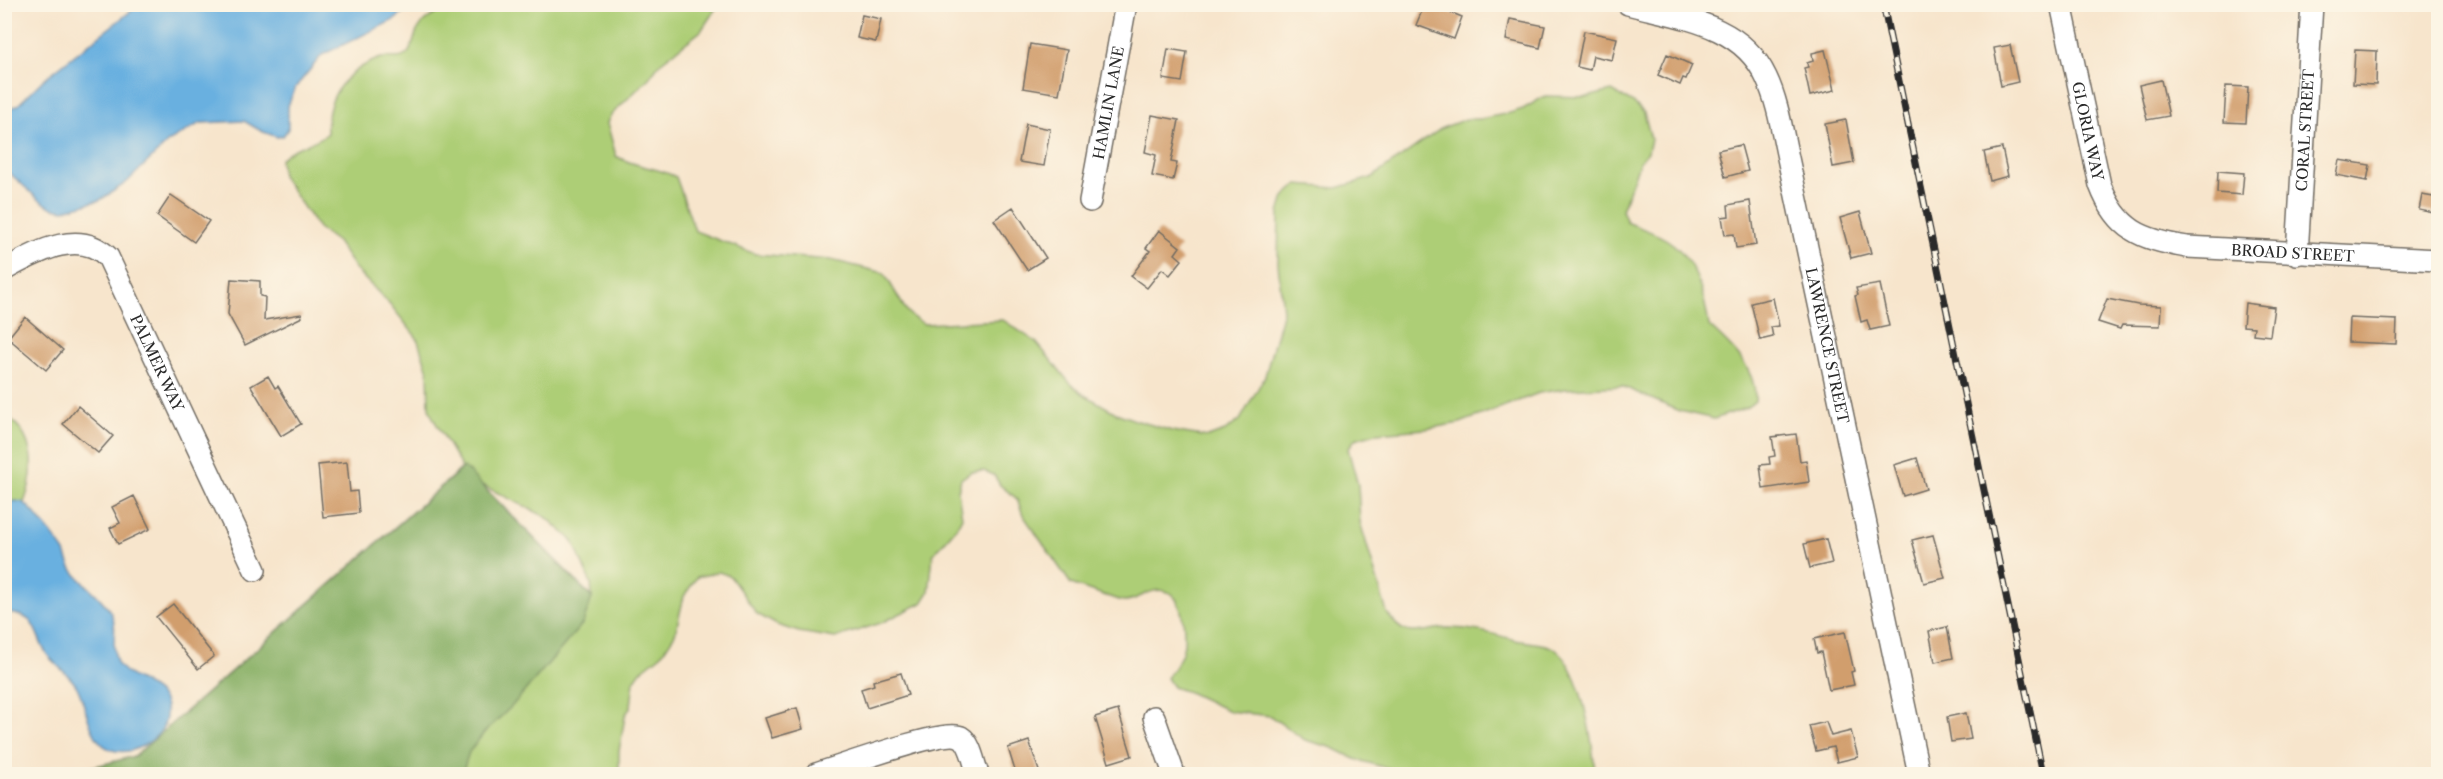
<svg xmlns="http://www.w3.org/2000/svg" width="2443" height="779" viewBox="0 0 2443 779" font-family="'Libre Caslon Text',serif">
  <rect width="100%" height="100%" fill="#fcf5e5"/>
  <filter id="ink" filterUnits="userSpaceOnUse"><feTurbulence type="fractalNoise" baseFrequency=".0167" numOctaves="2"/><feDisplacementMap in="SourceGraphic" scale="12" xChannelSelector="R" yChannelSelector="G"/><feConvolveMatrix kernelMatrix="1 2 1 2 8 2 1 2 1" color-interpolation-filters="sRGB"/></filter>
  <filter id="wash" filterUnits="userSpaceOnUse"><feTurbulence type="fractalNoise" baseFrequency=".008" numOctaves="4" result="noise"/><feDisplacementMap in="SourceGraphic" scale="24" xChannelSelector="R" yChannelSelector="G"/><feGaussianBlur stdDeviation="1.35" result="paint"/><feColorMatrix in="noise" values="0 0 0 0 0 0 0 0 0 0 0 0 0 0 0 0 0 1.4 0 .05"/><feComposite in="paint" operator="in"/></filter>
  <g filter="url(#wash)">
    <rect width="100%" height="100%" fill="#f7e5cc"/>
    <path fill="#adce76" stroke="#6c7c50" stroke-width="1.5" fill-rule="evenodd" d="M507,4l211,1 -17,26 -41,32 -11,15 -39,38 -3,7 9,33c20,12 39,10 60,21l19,54 60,23 76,6 53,13 20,34 8,10 12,7 79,-4 33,22 33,40 14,12 33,19 19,7 37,11 36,6 17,-6 15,-11 25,-44 18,-65 -5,-48 1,-50 5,-16 13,-12 40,3 34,-10 71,-50 24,-9h14l30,-6 13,-4 22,-13 42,1 25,-6 23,13 9,9 7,26 -3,13 -8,9 -18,49 5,12c14,7 35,12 47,23 23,19 31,53 35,81 21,19 49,44 46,75l-9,7 -32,11 -35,-8 -57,-25 -57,3 -26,4 -79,30 -35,6 -49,4 -21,6 -7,10 10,36 2,37 27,91c20,30 31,16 60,15 26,0 44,5 68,12 12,3 30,2 40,9 27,20 38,93 40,125h-160l-38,-3 -42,-12 -22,-11 -28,-8 -35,-24 -41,-5 -38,-18 -18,-6 -6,-9c7,-11 16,-21 17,-34 1,-15 -1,-49 -19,-53 -15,-4 -26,10 -41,10 -4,0 -47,-15 -53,-17l-48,-69 -6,-16 -17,-14 -6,-10 -10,-4 -13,1 -10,7 -3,12 4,26 -6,11 -23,27 -4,37 -7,11 -41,20 -46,15 -36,-6 -22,-7 -20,-11 -27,-38 -11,-4 -22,5 -13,19 -9,38 -14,21 -20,16 -7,10 -3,25 -6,10 -6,35v23h-553l69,-18 327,-288 -29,-50 -4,-10 -1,-37 -11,-33 -28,-35 -33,-33 -19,-28 -19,-14 -36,-52 -2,-16c11,-14 33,-15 47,-26 -1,-38 17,-63 54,-76 8,-2 19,3 26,-4 5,-5 7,-15 9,-21 7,-16 29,-25 45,-28 16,-3 31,5 46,-1zM482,485l64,32 27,24 18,43 1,13z
      M4,414c32,21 32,57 20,89l-9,-2 -10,4z"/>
    <path fill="#8ab167" stroke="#5a6e49" stroke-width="1.5" d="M464,467l128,131 -9,25 -71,83 -28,27 -15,19 -7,22h-396l69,-18z"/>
    <path fill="#69b0e0" stroke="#4a6e86" stroke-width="1.5" d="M140,4h270v1l-14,14 -74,36 -27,33 -7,18v23l-5,7 -6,1 -16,-6 -17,-10 -44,2 -32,19 -42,41 -26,17 -36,10 -12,-2 -15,-10 -32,-29v-58l13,-6 26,-26z
      M15,501c2,0 8,1 9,2 8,5 36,41 41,49 3,8 4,14 9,20 11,14 29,25 37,41 8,16 -1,33 6,49 11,23 61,21 47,63 -5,12 -19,21 -31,25 -44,11 -43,-38 -56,-63 -8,-14 -22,-21 -31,-34 -6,-9 -9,-24 -16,-32 -7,-7 -17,-7 -25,-9v-107z"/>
    <g id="blocks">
      <path fill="#d19e6d" d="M1424,6l10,4 1,-4 27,11 -8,22 -38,-14z
        M862,15l19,4 -5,23 -19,-4z
        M1510,19l35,7 -5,22 -34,-8z
        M1584,31l33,7 -5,22 -19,-4 -3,14 -13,-3z
        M1030,44l37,6 -8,44 -36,-6z
        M2010,45l8,37 -17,4 -7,-38z
        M1168,49l19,3 -5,30 -19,-3z
        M1825,50l10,40 -25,6 -6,-28 4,-1 -1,-4 6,-2 -1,-8z
        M2355,50l22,1 -1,34 -23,-1z
        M1667,54l25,11 -6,14 -3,-1 -3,7 -22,-10z
        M2161,80l8,36 -22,4 -8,-35z
        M2226,86l22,1 -2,36 -22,-1z
        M1152,115l27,5 -8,42 6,1 -4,17 -21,-4 4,-21 -11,-3z
        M1846,120l8,43 -21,4 -8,-43z
        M1026,124l24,5 -6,37 -25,-4z
        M1741,145l7,26 -23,6 -7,-27z
        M2002,148l6,28 -18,5 -6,-29z
        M2339,160l31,5 -3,16 -31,-6z
        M2218,171l26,2 -2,22 -25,-2z
        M171,195l38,26 -15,21 -37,-26z
        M2422,195l17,3v16l-20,-4z
        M1750,201l6,44 -20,3 -2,-14 -9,1 -3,-18 7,-1 -1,-11z
        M1013,207l33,51 -19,12 -33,-50z
        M1860,212l11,41 -20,5 -11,-40z
        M1159,230l21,17 -5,7 7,6 -12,15 -8,-6 -15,19 -16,-12 19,-25 -4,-3z
        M231,279l29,2v15l5,1 -1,23 37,-6 1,3 -57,28 -17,-31z
        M1880,284l9,42 -19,4 -3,-10 -6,2 -6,-26 3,-1 -2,-7z
        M1773,298l6,28 -8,1 2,10 -13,3 -9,-37z
        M2107,299l31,6 23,1 -1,20 -38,-1 -2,4 -22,-7z
        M2245,303l29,4 -4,29 -17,-2 1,-7 -11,-1z
        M25,317l38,33 -17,20 -38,-32z
        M2349,318l48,2 -1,24 -48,-2z
        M268,376l7,12 3,-2 23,38 -20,12 -30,-50z
        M78,406l35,30 -15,17 -35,-29z
        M1796,434l4,27 6,-1 3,22 -46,7 -3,-24 10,-1 -1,-7 6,-1 -3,-19z
        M1917,458l9,31 -23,7 -9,-31z
        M347,462l3,30 7,-1 2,22 -36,4 -5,-52z
        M134,496l16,33 -32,15 -8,-16 10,-5 -8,-16z
        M1933,535l12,43 -21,5 -12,-43z
        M1826,539l6,24 -22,5 -6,-24z
        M173,604l41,52 -16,13 -42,-52z
        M1947,627l6,31 -18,4 -6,-31z
        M1845,632l9,39 -3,1 3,13 -25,5 -8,-38 -4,1 -3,-14z
        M901,673l7,22 -41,13 -6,-19 13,-4 -1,-4z
        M797,708l6,21 -31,9 -7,-20z
        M1118,710l14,46 -23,7 -14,-46z
        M1966,713l5,26 -20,3 -4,-25z
        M1826,722l5,14 20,-5 7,26 -21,5 -4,-15 -17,4 -7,-25z
        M1029,741l11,33h-24l-8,-26z"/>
    </g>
  </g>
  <g filter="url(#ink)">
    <use href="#blocks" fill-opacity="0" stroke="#726c63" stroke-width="1.5"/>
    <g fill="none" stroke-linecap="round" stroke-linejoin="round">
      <defs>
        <g id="minor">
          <path id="s1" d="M1628,4c52,14 113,19 138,73 12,25 16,54 22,81l131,616"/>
          <path id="s2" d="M2061,4l39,181c17,45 42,55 87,62l251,13"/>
          <path id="s3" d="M1090,201l36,-197"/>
          <path id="s4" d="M2297,254l15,-250"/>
          <path id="s5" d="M4,270c30,-16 74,-43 104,-13l147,313"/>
          <path d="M1154,717l20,57"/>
          <path d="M816,774c23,-7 129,-46 145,-37 10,6 13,27 17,37"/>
        </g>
      </defs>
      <use href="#minor" stroke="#726c63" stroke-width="24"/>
      <use href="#minor" stroke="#fff" stroke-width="21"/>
      <defs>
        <path id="rail" d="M1883,4l160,770"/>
      </defs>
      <use href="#rail" stroke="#2b2b2b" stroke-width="7"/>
      <use href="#rail" stroke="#fcf5e5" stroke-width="4.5" stroke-dasharray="14" stroke-linecap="butt"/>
    </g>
  </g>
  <g text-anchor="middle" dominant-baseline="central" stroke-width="6" stroke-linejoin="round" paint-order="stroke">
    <g font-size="15" fill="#2b2b2b" stroke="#fcf5e5">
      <text stroke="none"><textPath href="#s3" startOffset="100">HAMLIN LANE</textPath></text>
      <text stroke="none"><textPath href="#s4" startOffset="124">CORAL STREET</textPath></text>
      <text stroke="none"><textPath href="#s2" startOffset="130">GLORIA WAY</textPath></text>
      <text stroke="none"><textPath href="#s2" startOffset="405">BROAD STREET</textPath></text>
      <text stroke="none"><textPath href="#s1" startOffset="438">LAWRENCE STREET</textPath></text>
      <text stroke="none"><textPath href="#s5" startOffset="230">PALMER WAY</textPath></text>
    </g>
  </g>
  <rect width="2443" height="779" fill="none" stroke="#fcf5e5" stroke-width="24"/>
</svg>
